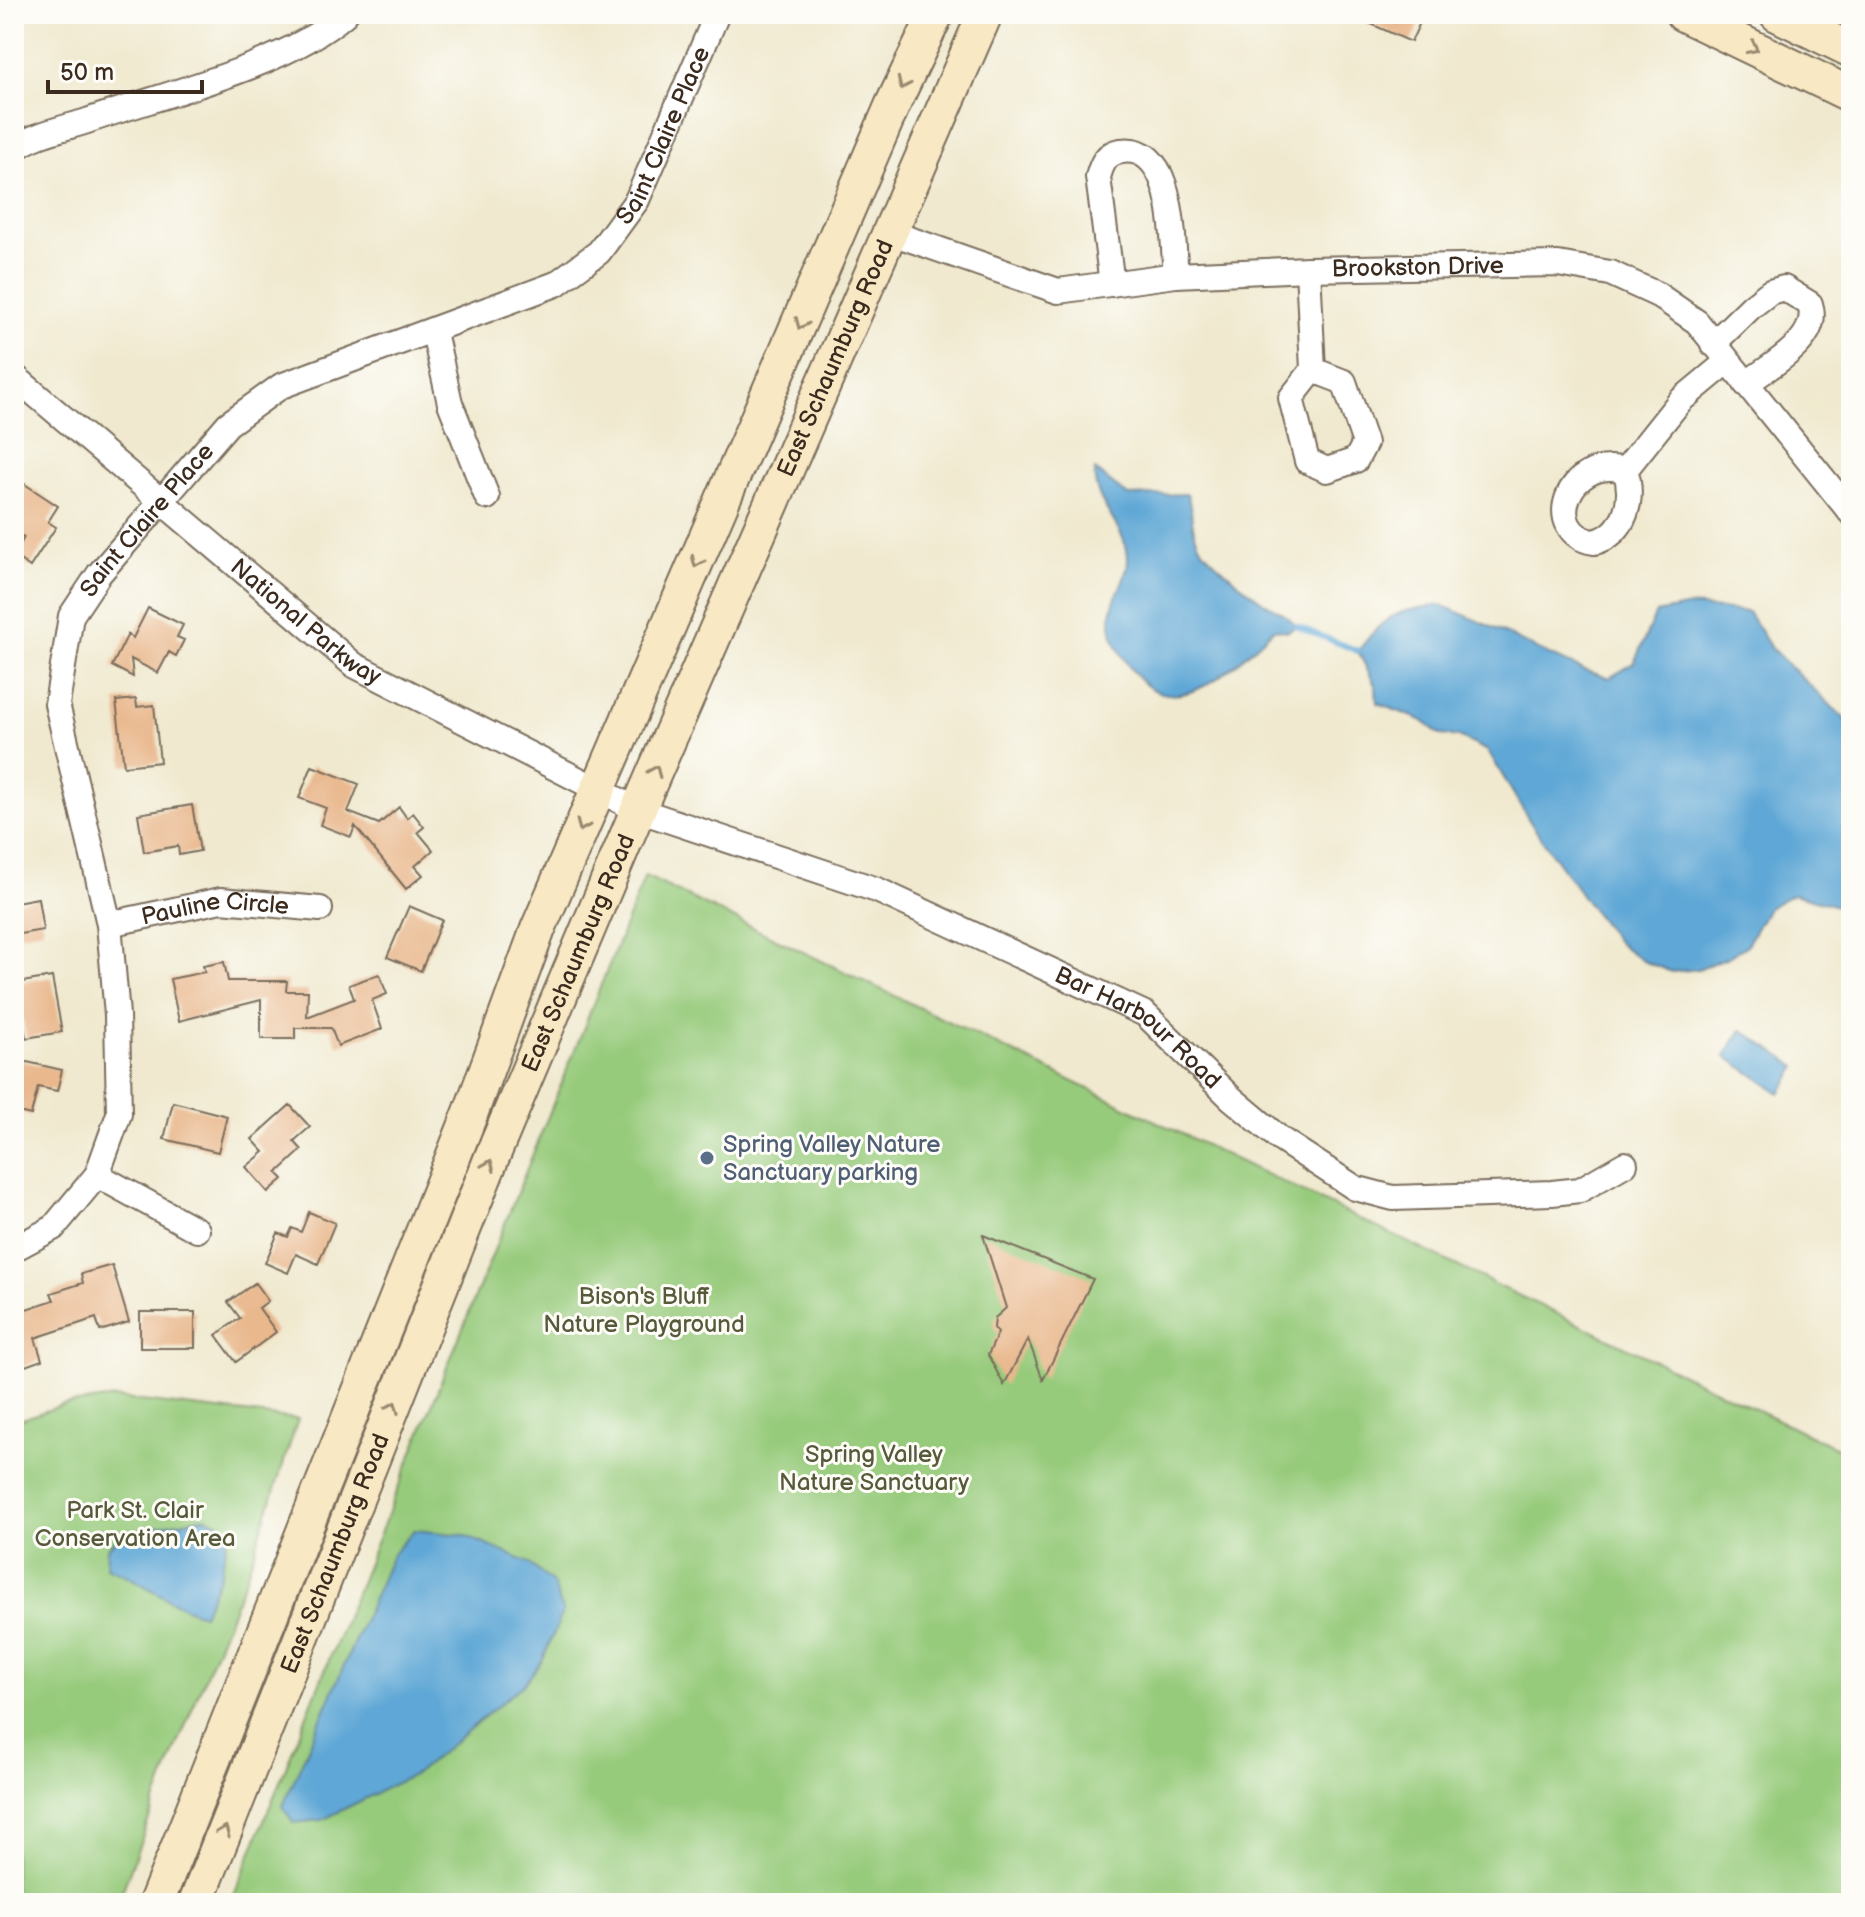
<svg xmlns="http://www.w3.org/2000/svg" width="1865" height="1917" viewBox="0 0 1865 1917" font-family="'Balsamiq Sans',sans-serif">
  <rect width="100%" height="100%" fill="#fdfcf7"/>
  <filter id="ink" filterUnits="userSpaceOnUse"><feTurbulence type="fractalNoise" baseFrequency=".0125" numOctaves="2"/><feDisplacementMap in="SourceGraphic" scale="16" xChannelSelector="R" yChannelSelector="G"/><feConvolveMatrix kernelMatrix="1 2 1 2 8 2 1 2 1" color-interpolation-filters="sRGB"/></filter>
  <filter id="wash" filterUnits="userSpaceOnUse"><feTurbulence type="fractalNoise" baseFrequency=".006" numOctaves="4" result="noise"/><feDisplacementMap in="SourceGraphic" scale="32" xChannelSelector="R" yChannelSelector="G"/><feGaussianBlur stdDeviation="1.8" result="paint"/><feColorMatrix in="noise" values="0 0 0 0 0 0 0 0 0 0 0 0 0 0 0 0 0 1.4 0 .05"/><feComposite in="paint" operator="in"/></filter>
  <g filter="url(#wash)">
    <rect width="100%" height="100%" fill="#f0e9cf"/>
    <path fill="#97cb7c" stroke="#697a4d" stroke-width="2" d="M645,876l1206,579v448h-1620z
      M115,1398l183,21 -52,158 -82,201 -46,125h-104v-481l48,-17z"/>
    <path fill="#5fa7d6" stroke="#4d687a" stroke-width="2" d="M1095,470l33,26 59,-2c6,16 3,32 11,48 7,15 50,49 64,59 15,11 21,9 34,25l-8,5 -14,-2c-36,33 -96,100 -140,44 -11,-14 -22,-31 -23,-49 -2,-26 17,-43 17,-64 0,-33 -37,-57 -33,-90z
      M1439,605c59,20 110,56 170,73l25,-15 22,-50 34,-7 58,6 23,36 80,77v171l-14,10 -44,-12 -25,14 -22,38 -18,11 -30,12 -26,3 -29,-11 -25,-18 -31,-40 -55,-78 -44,-74 -29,-14 -18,-2 -20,-15 -44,-17 -1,-16 -18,-36c29,-37 34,-39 81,-46z
      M1742,1030l55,37 -17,26 -55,-37z
      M206,1517l23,11 -8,45 -18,41c-34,-9 -62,-35 -97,-47l1,-18 14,-16z
      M414,1530l50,5 63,27 26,21 10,29 -20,47 -17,23 -109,91 -95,47 -29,3 -10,-17 109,-251z"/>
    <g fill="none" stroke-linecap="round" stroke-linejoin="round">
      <path stroke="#5fa7d6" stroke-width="6" d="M1296,626l62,25"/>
    </g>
    <g id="blocks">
      <path fill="#e9b88d" d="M1349,14h75l-13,28z
        M14,477l44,29 -10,16 8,5 -26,40 -16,-11 10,-19 -10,-6z
        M148,608l35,17 -6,12 7,3 -8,16 -7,-4 -11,21 -27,-14 2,18 -21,-11 16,-32 5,4z
        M136,699l1,8 17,-2 6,57 -36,4 -8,-65z
        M312,766l47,18 -11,28 31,12 20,-17 8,11 6,-5 11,14 -6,5 15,18 -18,16 8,9 -17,14 -51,-63 -4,11 -31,-12 6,-17 -27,-10z
        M192,805l8,46 -21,4 -1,-9 -34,6 -6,-38z
        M38,898l5,32 -29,5 2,-33z
        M409,906l33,14 -21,51 -34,-14z
        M224,962l4,19h59l-1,10h22l-1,26 47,-18 -5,-14 30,-11 8,20 -15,6 10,29 -44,17 -7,-18h-36v11h-34v-39l-82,21 -9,-42 35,-7 -2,-6z
        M52,977l10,55 -36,6 -10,-55z
        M14,1059l48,11 -5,21 -19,-4 -7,28 -17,-4z
        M173,1102l54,14 -9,36 -54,-13z
        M290,1105l20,22 -16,14 8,9 -25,23 6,6 -15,13 -22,-25 18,-15 -12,-13z
        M309,1212l26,11 -17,41 -22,-10 -8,19 -23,-10 13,-30 10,4 4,-9 9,4z
        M983,1235l110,44 -50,101 -15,-41 -24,46 -16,-30 10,-22 -4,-5 1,-10 11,-10z
        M112,1265l17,57 -29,9 -4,-13 -61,20 7,22 -28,10v-57l40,-13 -3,-7 32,-10 -2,-9z
        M255,1283l13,18 -9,7 17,24 -40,30 -20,-27 24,-17 -12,-16z
        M140,1312h55v36h-55z"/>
    </g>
  </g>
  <g filter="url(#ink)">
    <use href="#blocks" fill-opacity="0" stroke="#7a6d5c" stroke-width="2"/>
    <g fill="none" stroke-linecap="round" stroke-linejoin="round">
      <defs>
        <g id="street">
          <path d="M14,150c15,-15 52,-22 73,-29 77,-27 199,-55 258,-107"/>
          <path id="s1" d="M889,232l169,59 118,-16 132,-6 250,-5 52,9 48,22 39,27 154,191"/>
          <path d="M1308,269l5,101 -22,28 16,63 20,9 29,-10 9,-17 -21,-61 -31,-12"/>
          <path d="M1112,284l-14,-107c4,-14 8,-24 23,-26 54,-8 51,87 55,124"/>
          <path d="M434,332l16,71 37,94"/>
          <path d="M1713,344l39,-38 18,-14 14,-4 26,16c12,36 -40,61 -64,80"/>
          <path id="s2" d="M14,376l340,289 284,145 239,80 268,124 85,83 50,42 75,49 38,10 159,-5 28,-3 45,-26"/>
          <path d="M1625,470c-58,-15 -84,63 -31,72 32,-7 41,-45 31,-72l55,-69 47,-39"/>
          <path id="s3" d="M109,924l112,-24 99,9"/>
          <path d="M97,1175l100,55"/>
          <path id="s4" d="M14,1249l39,-21 44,-53 22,-61 -2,-99 -8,-91 -52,-220 14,-88 28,-42 129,-150 53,-38 275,-102 43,-32 38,-52 80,-186"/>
        </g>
        <g id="secondary">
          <path d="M1683,14l168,81"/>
          <path d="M1777,14l74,36"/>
          <path d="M156,1903l315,-791 67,-183 355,-825 43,-90"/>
          <path id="s5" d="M196,1903l296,-746 146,-347 347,-796"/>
        </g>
      </defs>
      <use href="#street" stroke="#7a6d5c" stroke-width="28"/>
      <use href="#secondary" stroke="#7a6d5c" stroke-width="38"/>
      <use href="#street" stroke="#fff" stroke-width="24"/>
      <use href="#secondary" stroke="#f8e8c3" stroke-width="34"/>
    </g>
    <defs><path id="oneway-chevron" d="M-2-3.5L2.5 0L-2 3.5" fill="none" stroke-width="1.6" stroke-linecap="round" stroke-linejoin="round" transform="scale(2)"/></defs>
    <g stroke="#9a8970">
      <use href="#oneway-chevron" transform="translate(1753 48) rotate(26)"/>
      <use href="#oneway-chevron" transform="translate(903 84) rotate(115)"/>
      <use href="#oneway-chevron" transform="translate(801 324) rotate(113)"/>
      <use href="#oneway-chevron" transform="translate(697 562) rotate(114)"/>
      <use href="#oneway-chevron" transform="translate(655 771) rotate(-67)"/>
      <use href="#oneway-chevron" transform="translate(582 826) rotate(113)"/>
      <use href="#oneway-chevron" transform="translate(489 1165) rotate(-68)"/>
      <use href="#oneway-chevron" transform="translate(393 1407) rotate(-68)"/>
      <use href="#oneway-chevron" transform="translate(224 1831) rotate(-68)"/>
    </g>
  </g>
  <circle fill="#5c6f8a" stroke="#fdfcf7" stroke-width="3" cx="707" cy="1158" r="8"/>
  <g text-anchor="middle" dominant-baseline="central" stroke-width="6" stroke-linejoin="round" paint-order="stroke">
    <g font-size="24" fill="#3b2a1e" stroke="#fdfcf7">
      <text stroke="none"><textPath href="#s4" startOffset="1478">Saint Claire Place</textPath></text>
      <text stroke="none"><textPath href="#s1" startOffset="540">Brookston Drive</textPath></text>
      <text stroke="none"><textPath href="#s5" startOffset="1672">East Schaumburg Road</textPath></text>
      <text stroke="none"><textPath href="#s4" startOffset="806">Saint Claire Place</textPath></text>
      <text stroke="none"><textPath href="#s2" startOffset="382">National Parkway</textPath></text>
      <text stroke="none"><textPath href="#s3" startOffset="108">Pauline Circle</textPath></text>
      <text stroke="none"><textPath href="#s5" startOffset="1024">East Schaumburg Road</textPath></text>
      <text stroke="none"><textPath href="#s2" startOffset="1314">Bar Harbour Road</textPath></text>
      <text stroke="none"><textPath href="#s5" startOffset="376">East Schaumburg Road</textPath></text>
    </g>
    <g font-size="24" fill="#4e5e75" stroke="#fdfcf7" text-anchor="start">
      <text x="723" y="1144">Spring Valley Nature<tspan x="723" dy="28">Sanctuary parking</tspan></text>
    </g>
    <g font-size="24" fill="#575a3a" stroke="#fdfcf7">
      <text x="644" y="1296">Bison's Bluff<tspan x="644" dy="28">Nature Playground</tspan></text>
      <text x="874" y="1454">Spring Valley<tspan x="874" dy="28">Nature Sanctuary</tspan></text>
      <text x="135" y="1510">Park St. Clair<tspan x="135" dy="28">Conservation Area</tspan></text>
    </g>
  </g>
  <rect width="1865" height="1917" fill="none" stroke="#fdfcf7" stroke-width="48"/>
  <path d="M48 80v12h154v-12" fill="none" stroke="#3b2a1e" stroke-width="4"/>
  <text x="60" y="80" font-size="24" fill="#3b2a1e" stroke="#fdfcf7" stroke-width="6" paint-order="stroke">50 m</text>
</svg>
